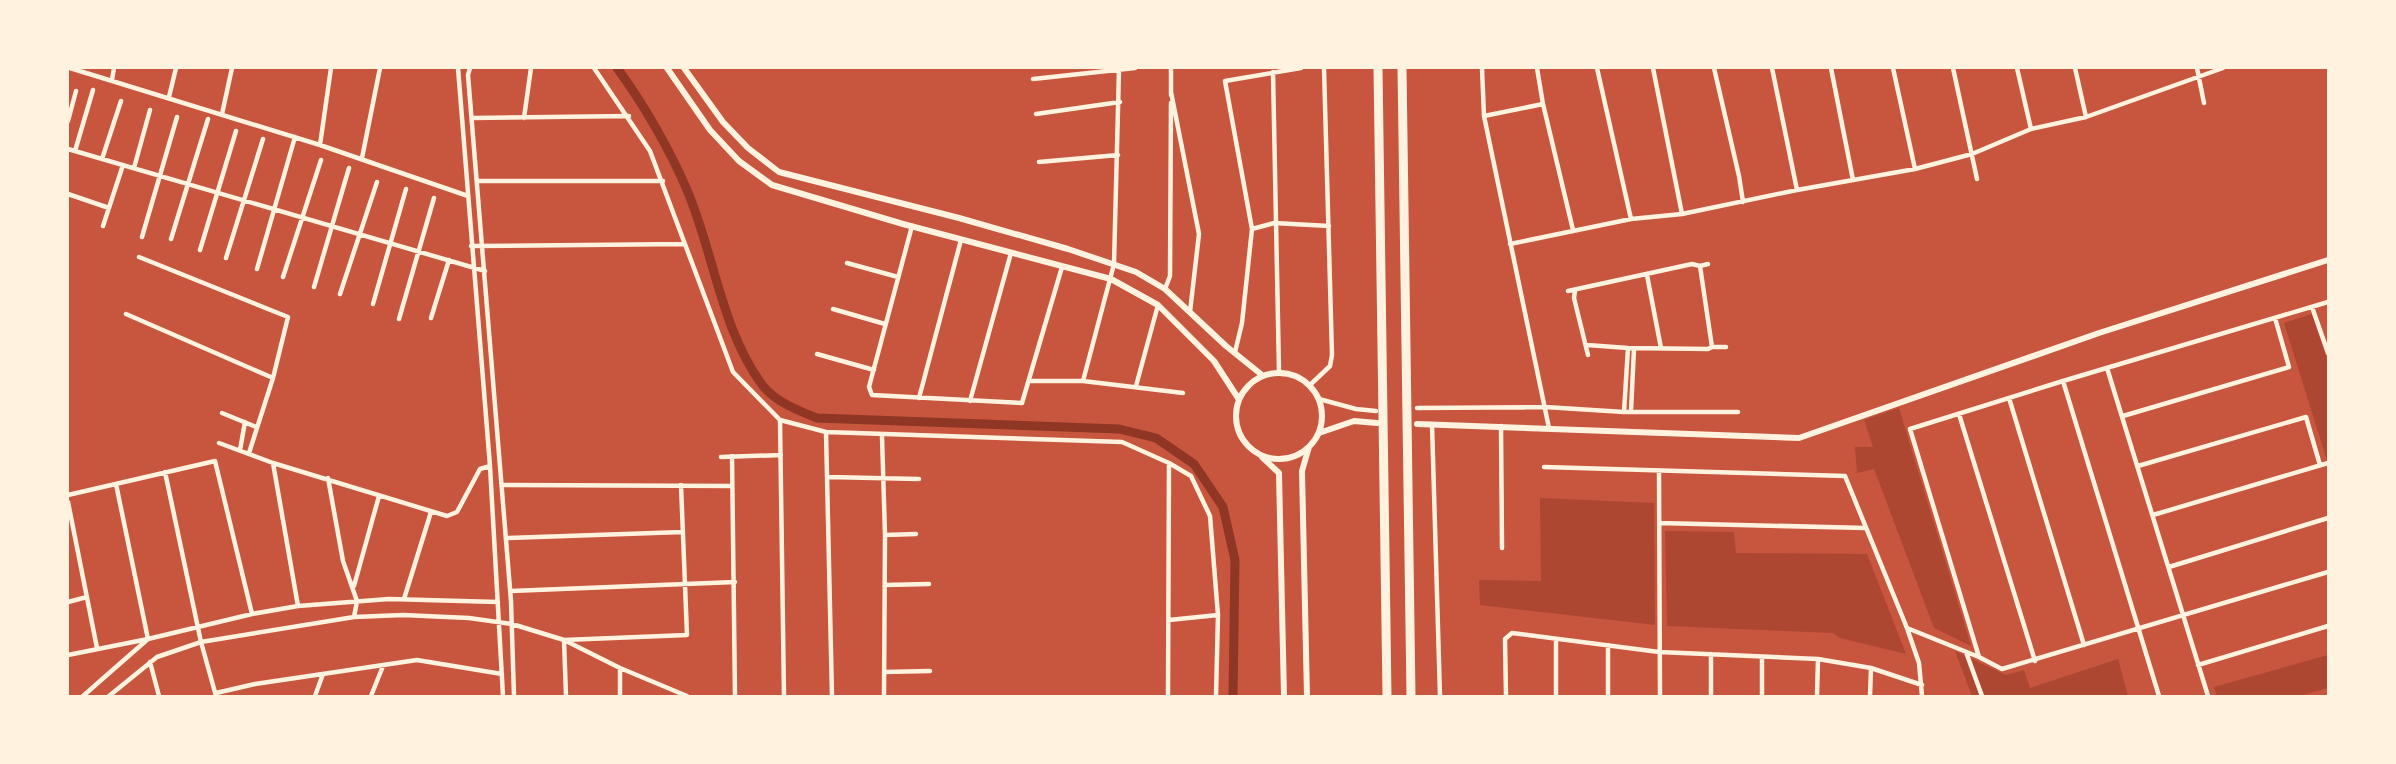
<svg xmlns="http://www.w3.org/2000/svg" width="2396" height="764" viewBox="0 0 2396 764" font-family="Manrope,sans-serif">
  <rect width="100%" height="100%" fill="#c8553d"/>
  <path fill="#ae4732" d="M2312,314l16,48v102l-44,-141z
    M1899,408l72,238 -37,-18 -60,-159 -17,4 -2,-26h18l-9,-27z
    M1540,498l114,5 1,122 -175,-20 -1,-25 62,1z
    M1665,531l69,1 2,21 131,1 39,100 -66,-16 -7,-5 -166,-7z
    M1955,651l51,24 18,-5 6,18 88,-29 10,37h-156z
    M2328,655v33l-29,8h-82l-3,-9z"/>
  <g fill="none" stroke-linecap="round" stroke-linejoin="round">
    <path stroke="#8f3625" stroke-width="9" d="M617,68c26,35 53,82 70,122 27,63 34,140 76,196 13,16 36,25 54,32l302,11 37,9 38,26 29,43 12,53 -2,136"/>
    <path stroke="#fff3e0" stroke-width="4.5" d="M70,68l250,77 148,51
      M458,68l32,398 13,230
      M470,68l-2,7 43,526 3,95
      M594,68l56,83 83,221 47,48
      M1482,68l2,48 65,312
      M1537,68l6,36 30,126
      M1597,68l34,151
      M1653,68l29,146
      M1714,68l25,108 4,26
      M1772,68l25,122
      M1831,68l22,112
      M1893,68l22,101
      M1953,68l24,111
      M2017,68l14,61
      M2075,68l11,49
      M2197,68l7,35
      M1273,72l6,299
      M1033,79l102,-11
      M112,80l2,-12
      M1171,92l28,142 -9,78
      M1171,95v-27
      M169,97l7,-29
      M222,114l10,-46
      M1036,114l84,-12
      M1484,116l59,-12
      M473,118l156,-2
      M524,118l7,-50
      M68,121l8,-30
      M320,145l11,-77
      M68,149l417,122
      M75,151l18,-61
      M362,158l18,-90
      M102,159l19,-58
      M1039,162l79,-7
      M134,168l16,-58
      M478,181h185
      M68,194l41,14
      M103,226l20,-61
      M912,226l-43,161 3,8 150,8 40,-136
      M1252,229l22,-6 55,3
      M142,237l35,-120
      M171,239l37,-120
      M1510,244l121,-25 51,-5 115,-24 118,-21 57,-15 59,-25 55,-12 137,-49
      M471,246l213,-2
      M200,250l36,-119
      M139,257l149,60 -15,61 -24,75
      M226,258l37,-119
      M847,263l51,14
      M1700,266l12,81
      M257,269l38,-132
      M1647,275l14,73
      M283,277l38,-117
      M314,287l35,-119
      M1165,289l5,-13 1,-173
      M1568,291l124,-27 8,2 8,-2
      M1575,291l-1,7 14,57
      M340,294l37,-112
      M373,304l33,-115
      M2312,307l16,46
      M833,309l52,15
      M126,314l147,64
      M431,318l18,-58
      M399,319l35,-121
      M1587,345l41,3 80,1 4,-2h14
      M1235,352l7,-29 10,-94 -27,-148 76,-13
      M817,354l57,16
      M2107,368l101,328
      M1030,381h53l100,12
      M1083,381l31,-117 5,-194
      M2063,381l96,315
      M1310,385l20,-19 2,-11 -8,-287
      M1136,386l22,-81
      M919,398l42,-158
      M2009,398l75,247
      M1319,399l37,10 20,2
      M970,401l41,-148
      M1417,408l128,-1 79,5h114
      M1631,411l3,-62
      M1624,412l4,-64
      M222,413l34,14
      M1959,414l76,247
      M2123,416l166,-49 -14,-49
      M780,420l46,12 296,10 47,21 22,13 19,40 8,99 -2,81
      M780,420l4,276
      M1432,424l8,272
      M1501,426l1,122
      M826,432l6,264
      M882,436l3,99 -1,161
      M219,443l54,20 174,53 10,-4 23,-43 10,-3
      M240,450l5,-28
      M732,456l3,240
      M721,457l60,-2
      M273,463l25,143
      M2138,466l168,-49 14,48
      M1544,467l301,9 62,152 12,35 3,33
      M1659,471l1,225
      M165,472l36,170 15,54
      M828,477l91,2
      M328,478l15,83 14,40 -3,16
      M503,485l229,1
      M68,495l147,-34 37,153
      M68,502l29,146
      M2153,515l175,-52
      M1659,523l207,5
      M885,535l31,-1
      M507,538l176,-6
      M2169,567l159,-49
      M885,585l44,-1
      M354,586l25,-90
      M511,591l224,-9
      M404,599l27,-87
      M68,602l19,-5
      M1169,620l49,-5
      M1907,628l72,29 23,12 326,-97
      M1556,641v55
      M1608,645v51
      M1966,652l16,44
      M1711,654v42
      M68,655l80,-16 -32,-155
      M1979,657l-69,-228 153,-48 265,-79
      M1762,658v38
      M150,662l9,34
      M2198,665l130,-39
      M620,668v28
      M884,672l46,-1
      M216,693l39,-9 162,-24 85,14
      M83,696l65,-57 104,-25 46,-8 91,-7 109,3
      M109,696l48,-39 44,-15 153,-25 49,-2 66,3 43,6 52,16 56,28 67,28
      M315,696l8,-22
      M371,696l12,-30
      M566,696l-2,-56 123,-5 -6,-150
      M1168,696l1,-233
      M1506,696l-1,-57 7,-6 147,19 159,7 53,9 51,17
      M1817,696l1,-37
      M1870,696l1,-28"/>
    <path stroke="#fff3e0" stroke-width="6" d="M667,68l43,62 29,31 33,24 131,39 208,55 47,26 56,56 24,37
      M684,68l39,54 25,26 31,24 180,46 109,31 68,23 29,17 61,57 36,29
      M1236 416a43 43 0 1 1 86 0a43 43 0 1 1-86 0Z
      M1417,424l382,14 300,-105 229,-73
      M1319,433l35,-12 23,2
      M1262,457l17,16 5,223
      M1307,696l-5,-225 7,-24"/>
    <path stroke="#fff3e0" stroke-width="9" d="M1378,68l9,628
      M1402,68l9,628"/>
  </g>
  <rect width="2396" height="764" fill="none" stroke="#fff3e0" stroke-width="138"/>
</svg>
